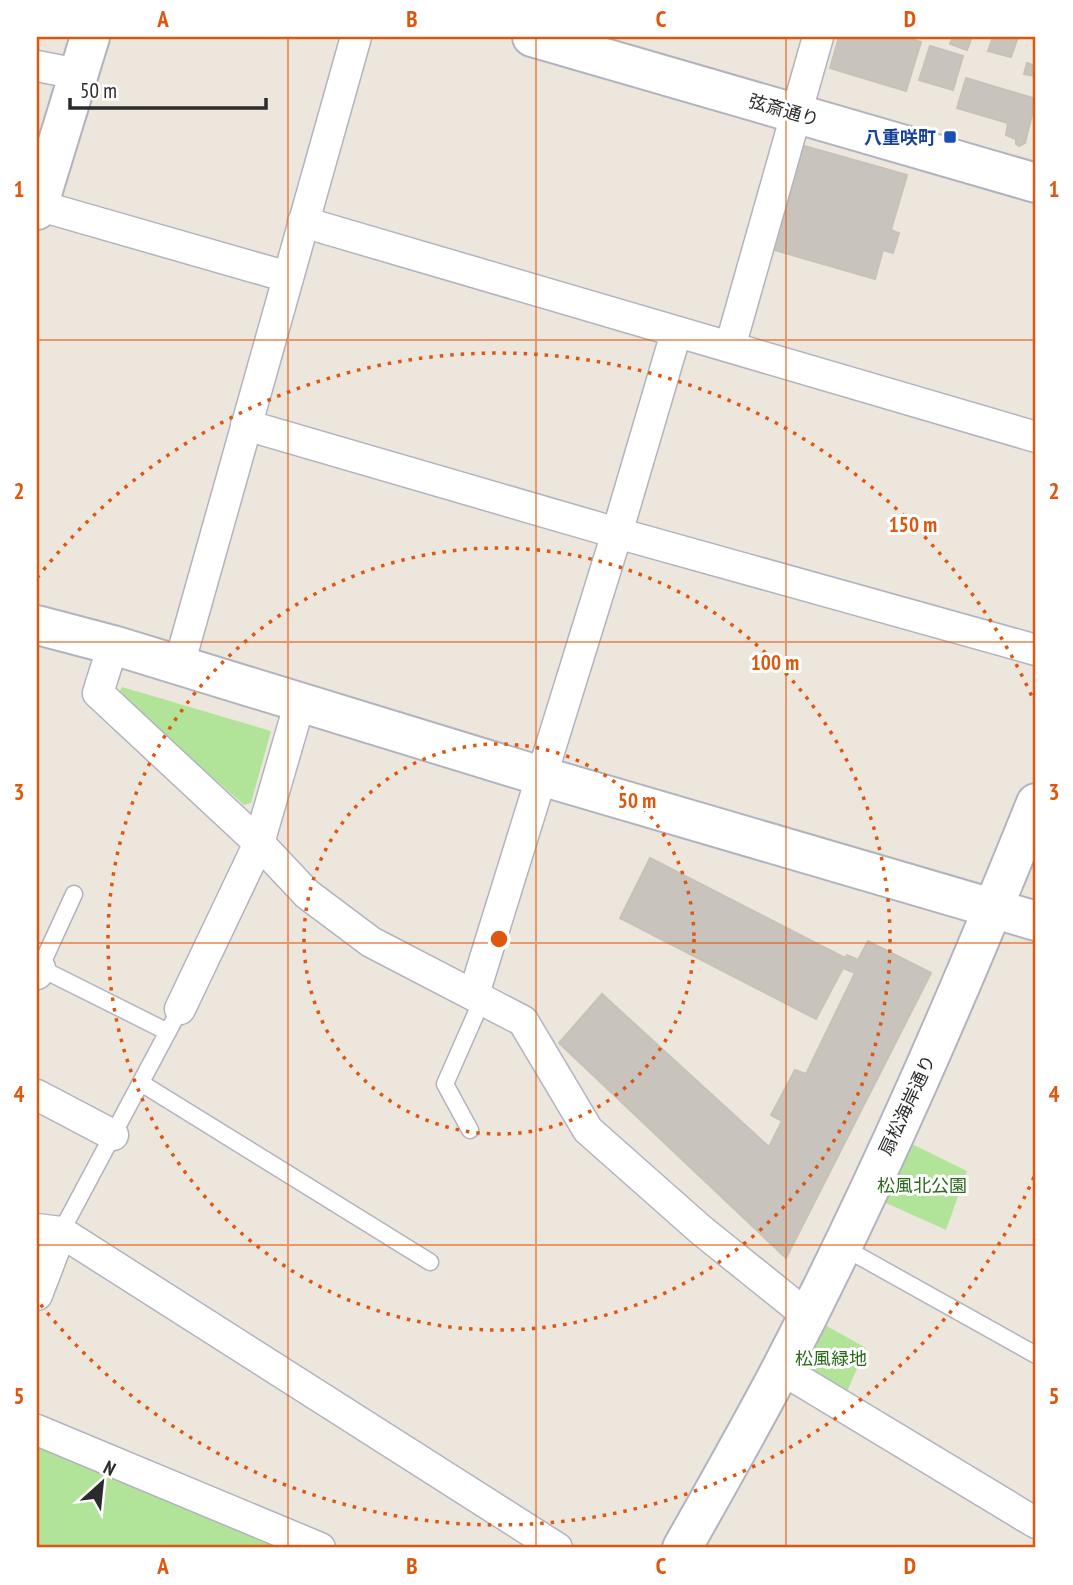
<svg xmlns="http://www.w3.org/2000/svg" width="1073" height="1585" viewBox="0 0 1073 1585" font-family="'PT Sans Narrow','Noto Sans JP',sans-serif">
  <rect width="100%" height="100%" fill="#ede6dd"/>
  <path fill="#b1e499" d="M122,687l149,44 -20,72 -7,2 -126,-111z
    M906,1141l61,30 -21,59 -71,-32z
    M818,1321l48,27 -21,48 -49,-27z
    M37,1447l243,98 -1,3h-242z"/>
  <path fill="#c8c3bc" stroke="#c8c2b6" stroke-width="2" d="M839,37h63l19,5 -15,49 -76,-23z
    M953,37h19l-5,13 -17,-6z
    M993,37h25l-7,20 -23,-6z
    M930,46l33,10 -10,34 -34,-10z
    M1027,63l9,3 -1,10 -11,-2z
    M966,78l70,21 -11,44 -6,3 -3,-2v-5l-10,-4 2,-12 -51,-15z
    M801,145l106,30 -16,55 8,3 -6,20 -10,-3 -8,29 -104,-30z
    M650,858l195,100 2,-3 11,5 10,-19 63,32 -145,285 -227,-215 43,-49 167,153 13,-26 -11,-6 24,-45 11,4 49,-101 -12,-5 -27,51 -196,-101z"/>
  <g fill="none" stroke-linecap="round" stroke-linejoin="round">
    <defs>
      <path id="service" d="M74,894l-34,74 128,64
        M141,1083l289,179
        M470,1130l-25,-46 37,-84
        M61,1232l119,-223
        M841,1246l195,109"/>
      <path id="minor" d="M37,66l41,8
        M37,205l251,72
        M303,222l733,215
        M730,347l88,-310
        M246,425l371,108 419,117
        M113,645l-15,48 161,150 48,51 64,48 152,79 65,109 113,100 107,86
        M179,665l177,-628
        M37,974l3,-6
        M474,994l143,-461 59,-200
        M180,1009l79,-166 41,-141
        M37,1095l76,40
        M37,1229l24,3 496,316
        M37,1295l24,-63
        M781,1369l255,154
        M37,1430l283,118"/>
      <path id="tertiary" d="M532,37l504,146
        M37,210l53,-173
        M37,625l76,20 428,131 495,145
        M682,1548c34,-60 68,-120 100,-181 95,-183 177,-373 254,-564"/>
    </defs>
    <use href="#service" stroke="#b1b3bf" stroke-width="19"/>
    <use href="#minor" stroke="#b1b3bf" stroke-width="33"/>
    <use href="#tertiary" stroke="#b1b3bf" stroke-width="42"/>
    <use href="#service" stroke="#fff" stroke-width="16"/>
    <use href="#minor" stroke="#fff" stroke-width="30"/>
    <use href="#tertiary" stroke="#fff" stroke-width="38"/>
  </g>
  <path fill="none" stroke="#df570e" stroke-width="2" stroke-opacity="0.55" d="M288,37v1511M536,37v1511M786,37v1511M37,340h999M37,642h999M37,943h999M37,1245h999"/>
  <g fill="none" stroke="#df570e" stroke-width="3.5" stroke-dasharray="3.5 7">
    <circle cx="499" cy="939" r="195"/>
    <circle cx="499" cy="939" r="391"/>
    <path d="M1034 1177A586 586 0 0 1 37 1300M37 578A586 586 0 0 1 1034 701"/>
  </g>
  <rect fill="#1a4fb4" stroke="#fff" stroke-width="2.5" x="943" y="130" width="14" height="14" rx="3.5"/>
  <g text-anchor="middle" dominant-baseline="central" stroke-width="6" stroke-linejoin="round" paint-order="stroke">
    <g font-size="18" fill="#2b2b2b" stroke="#fff">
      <text transform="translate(784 110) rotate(16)">弦斎通り</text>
      <text transform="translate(907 1105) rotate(-65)">扇松海岸通り</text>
    </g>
    <g font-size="18" font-weight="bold" fill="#164399" stroke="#fff" text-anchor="end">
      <text x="936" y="137">八重咲町</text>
    </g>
    <g font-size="18" fill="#29691a" stroke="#fff">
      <text x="922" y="1185">松風北公園</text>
      <text x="831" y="1358">松風緑地</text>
    </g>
  </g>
  <circle cx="499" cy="939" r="10" fill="#df570e" stroke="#fff" stroke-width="3.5"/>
  <g font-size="21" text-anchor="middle" font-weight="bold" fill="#df570e" stroke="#fff" stroke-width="6" stroke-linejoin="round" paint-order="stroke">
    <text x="913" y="532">150 m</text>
    <text x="775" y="670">100 m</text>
    <text x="637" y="808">50 m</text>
  </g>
  <rect width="1073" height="1585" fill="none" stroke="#ffffff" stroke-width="77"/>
  <g transform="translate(102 1483) rotate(27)" stroke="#ffffff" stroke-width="5" paint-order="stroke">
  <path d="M0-5L12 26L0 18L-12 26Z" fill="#2b2b2b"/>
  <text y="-10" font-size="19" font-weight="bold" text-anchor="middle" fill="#2b2b2b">N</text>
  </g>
  <path d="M70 98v10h196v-10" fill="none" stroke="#2b2b2b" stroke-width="3.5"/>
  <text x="80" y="98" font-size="21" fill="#2b2b2b" stroke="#ffffff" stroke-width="5" paint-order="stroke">50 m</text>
  <rect x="38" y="38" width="996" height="1508" fill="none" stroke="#df570e" stroke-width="2.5"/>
  <g font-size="23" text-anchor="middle" font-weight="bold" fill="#df570e">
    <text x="163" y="27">A</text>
    <text x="412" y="27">B</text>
    <text x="661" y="27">C</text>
    <text x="910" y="27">D</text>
    <text x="19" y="197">1</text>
    <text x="1054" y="197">1</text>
    <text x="19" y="499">2</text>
    <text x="1054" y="499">2</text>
    <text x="19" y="800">3</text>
    <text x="1054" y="800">3</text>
    <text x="19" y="1102">4</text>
    <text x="1054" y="1102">4</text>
    <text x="19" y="1404">5</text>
    <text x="1054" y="1404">5</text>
    <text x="163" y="1574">A</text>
    <text x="412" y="1574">B</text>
    <text x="661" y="1574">C</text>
    <text x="910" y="1574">D</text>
  </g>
</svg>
